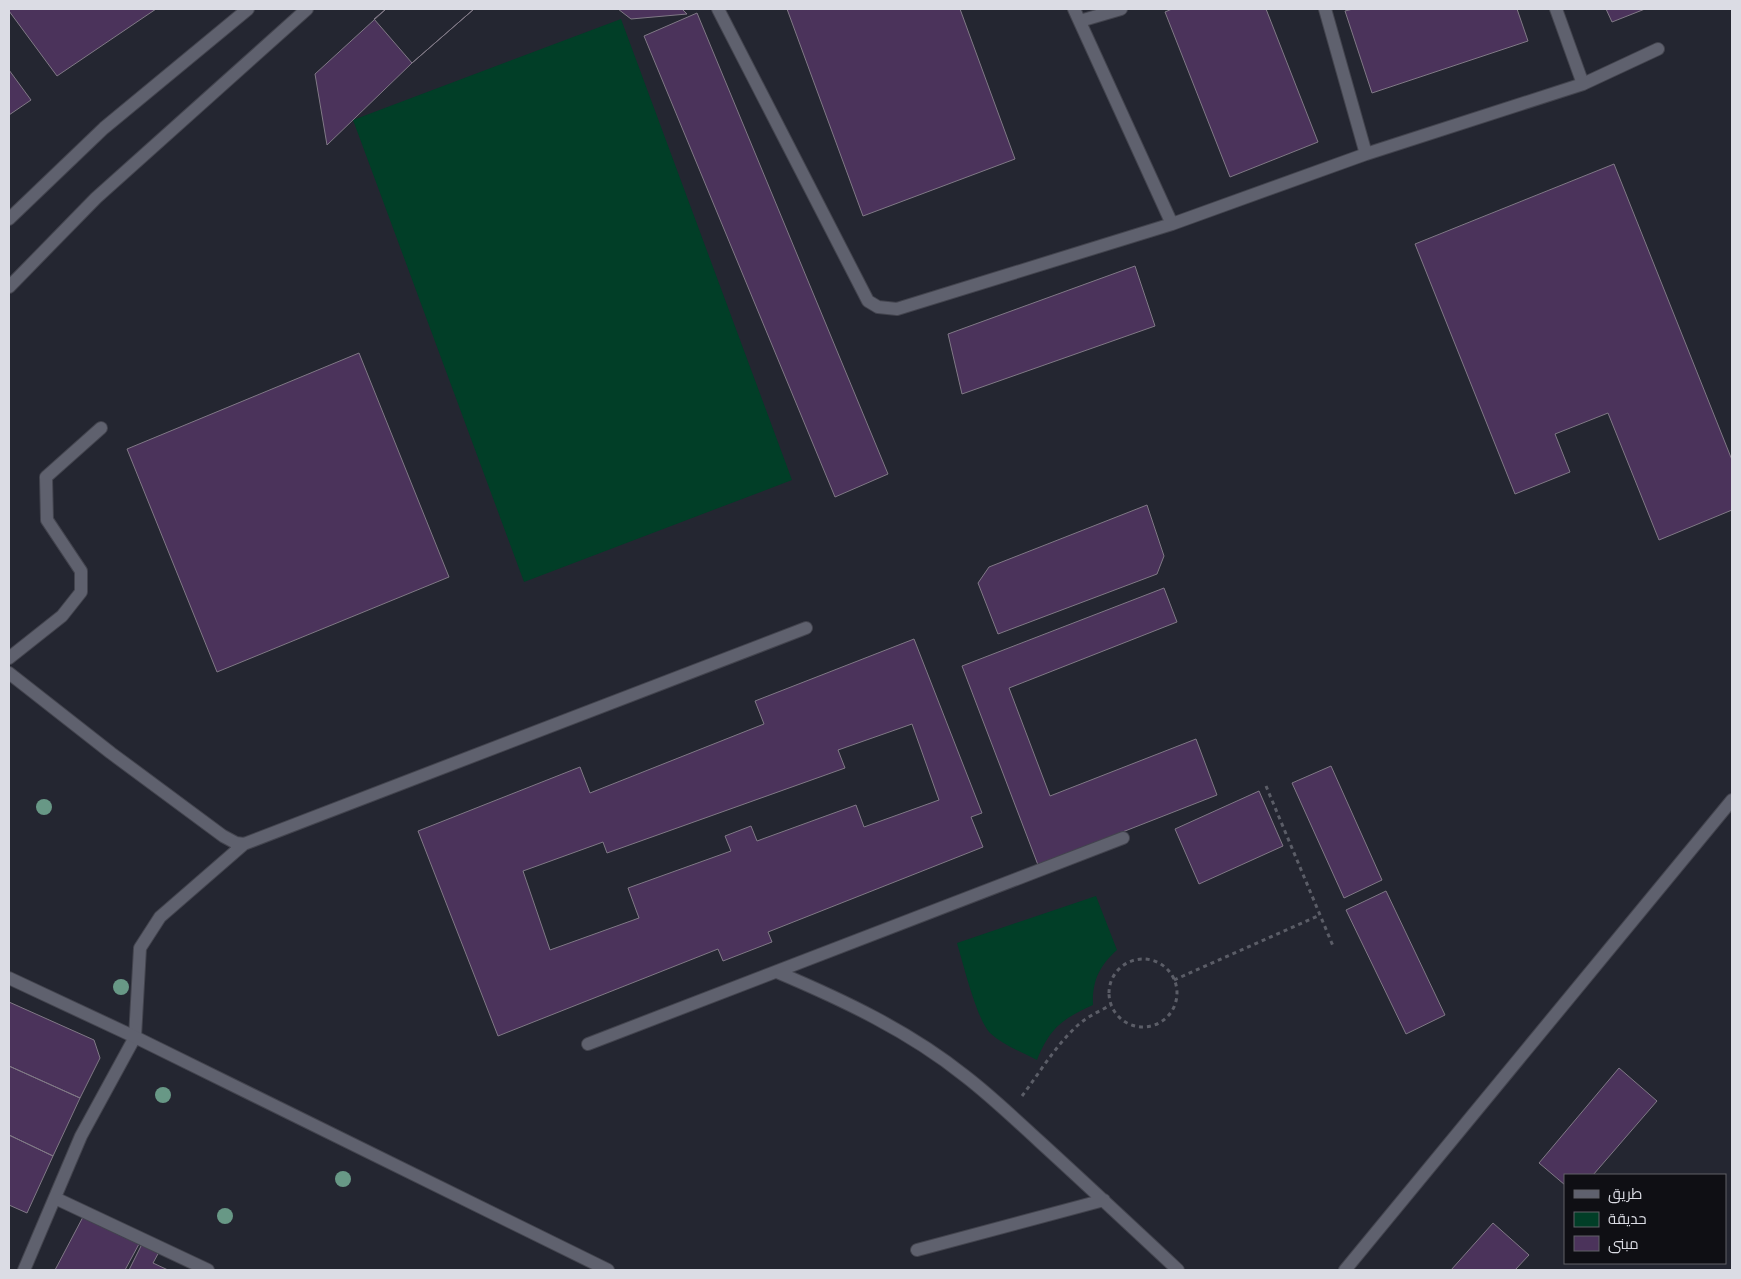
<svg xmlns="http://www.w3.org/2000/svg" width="1741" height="1279" viewBox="0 0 1741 1279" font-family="'Archivo Narrow',Cairo,sans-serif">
  <rect width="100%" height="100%" fill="#242631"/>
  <path fill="#013e27" d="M621,19l171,461 -268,102 -171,-462z
    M1096,896l21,54c-18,16 -25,32 -24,55 -31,14 -43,23 -56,55 -16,-8 -34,-15 -47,-27 -13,-13 -27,-70 -33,-90z"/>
  <path fill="#4b335b" stroke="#807986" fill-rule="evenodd" d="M9,9h147l-99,67 -48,-65z
    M386,9h88l-62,54 -85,82 -12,-71z
    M386,9h88l-62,54 -38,-44z
    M618,9h64l5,5 -56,5z
    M787,9h173l55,150 -152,57z
    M1172,9h94l52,133 -88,35 -65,-165z
    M1353,9h164l11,32 -156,52 -27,-82z
    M1606,9h39l-33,13z
    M697,13l191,461 -53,23 -191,-461z
    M9,70l22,30 -22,15z
    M1614,164l118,296v50l-73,30 -51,-127 -53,21 15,38 -55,22 -100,-250z
    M1135,266l20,60 -193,68 -14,-60z
    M359,353l90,224 -232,95 -90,-223z
    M1147,505l17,51 -7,18 -159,60 -20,-51 11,-16z
    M1164,588l13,34 -168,66 41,108 146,-57 21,56 -179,70 -76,-199z
    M914,639l68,174 -11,4 12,30 -215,85 4,10 -49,19 -5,-12 -220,87 -80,-205 162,-64 10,26 174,-69 -9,-23zM912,724l27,76 -75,27 -8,-22 -99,36 -6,-15 -26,10 6,15 -103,37 11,30 -89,32 -27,-79 80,-29 4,11 238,-85 -7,-18z
    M1331,766l51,114 -38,18 -52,-115z
    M1259,791l24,55 -84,38 -24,-55z
    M1386,891l59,124 -39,19 -60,-124z
    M9,1002l85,38 6,18 -20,40 -71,-32z
    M9,1066l71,32 -27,58 -44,-21z
    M1619,1068l38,33 -64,74h-28v10l-26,-22z
    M9,1135l44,21 -26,57 -18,-8z
    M84,1215l55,29 -14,26h-70z
    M1493,1223l36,32 -14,15h-64z
    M142,1244l17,8 -6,11 15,7h-39z"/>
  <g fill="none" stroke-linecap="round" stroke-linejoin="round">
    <defs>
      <path id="lane" d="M9,658l53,-42 19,-24v-21l-34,-51 -1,-43 55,-49
        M9,673l102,80 112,83 13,7 8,1
        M777,972c66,28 132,59 188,104 26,20 50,43 74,65 47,43 93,86 139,129
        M135,1037l5,-89 20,-31 84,-73 562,-216
        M588,1044l535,-206
        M917,1250l187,-50
        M1345,1270l387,-470"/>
      <path id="street" d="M718,9l150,292 10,6 19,2 275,-85 194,-70 217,-70 75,-35
        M1074,9l98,215
        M1325,9l41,145
        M1556,9l27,75
        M1080,21l41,-12
        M55,1198l153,72
        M24,1270l57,-134 54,-99"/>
      <path id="secondary" d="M9,219l95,-91 144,-119
        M9,287l87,-89 211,-189
        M9,978l126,59 473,233"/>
    </defs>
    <use href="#lane" stroke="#43444e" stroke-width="14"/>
    <use href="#street" stroke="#43444e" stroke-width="14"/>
    <use href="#secondary" stroke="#43444e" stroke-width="14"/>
    <path stroke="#5b5d67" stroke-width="3" stroke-dasharray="4 4" stroke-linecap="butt" d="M1266,786l67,160
      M1109 993a34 34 0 1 1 68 0a34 34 0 1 1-68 0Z
      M1174,980l146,-65
      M1022,1096c18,-24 34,-51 56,-71 10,-9 22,-14 33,-20"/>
    <use href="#lane" stroke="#5f616e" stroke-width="12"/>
    <use href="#street" stroke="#5f616e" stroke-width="12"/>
    <use href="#secondary" stroke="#5f616e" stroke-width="12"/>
  </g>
  <g fill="#689886">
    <circle cx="44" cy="807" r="8"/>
    <circle cx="121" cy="987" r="8"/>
    <circle cx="163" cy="1095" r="8"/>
    <circle cx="343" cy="1179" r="8"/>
    <circle cx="225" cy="1216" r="8"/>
  </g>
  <rect width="1741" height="1279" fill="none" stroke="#dbdce4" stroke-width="20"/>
  <rect x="1564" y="1174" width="162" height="90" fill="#0f0f14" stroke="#616167"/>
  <rect x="1574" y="1190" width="25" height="8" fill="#5f616e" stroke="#616167"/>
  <text x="1608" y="1199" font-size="15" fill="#dbdce4">طريق</text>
  <rect x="1574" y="1212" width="25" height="15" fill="#013e27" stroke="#616167"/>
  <text x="1608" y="1224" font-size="15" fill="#dbdce4">حديقة</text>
  <rect x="1574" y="1236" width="25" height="15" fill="#4b335b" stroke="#616167"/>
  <text x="1608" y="1249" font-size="15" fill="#dbdce4">مبنى</text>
</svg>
